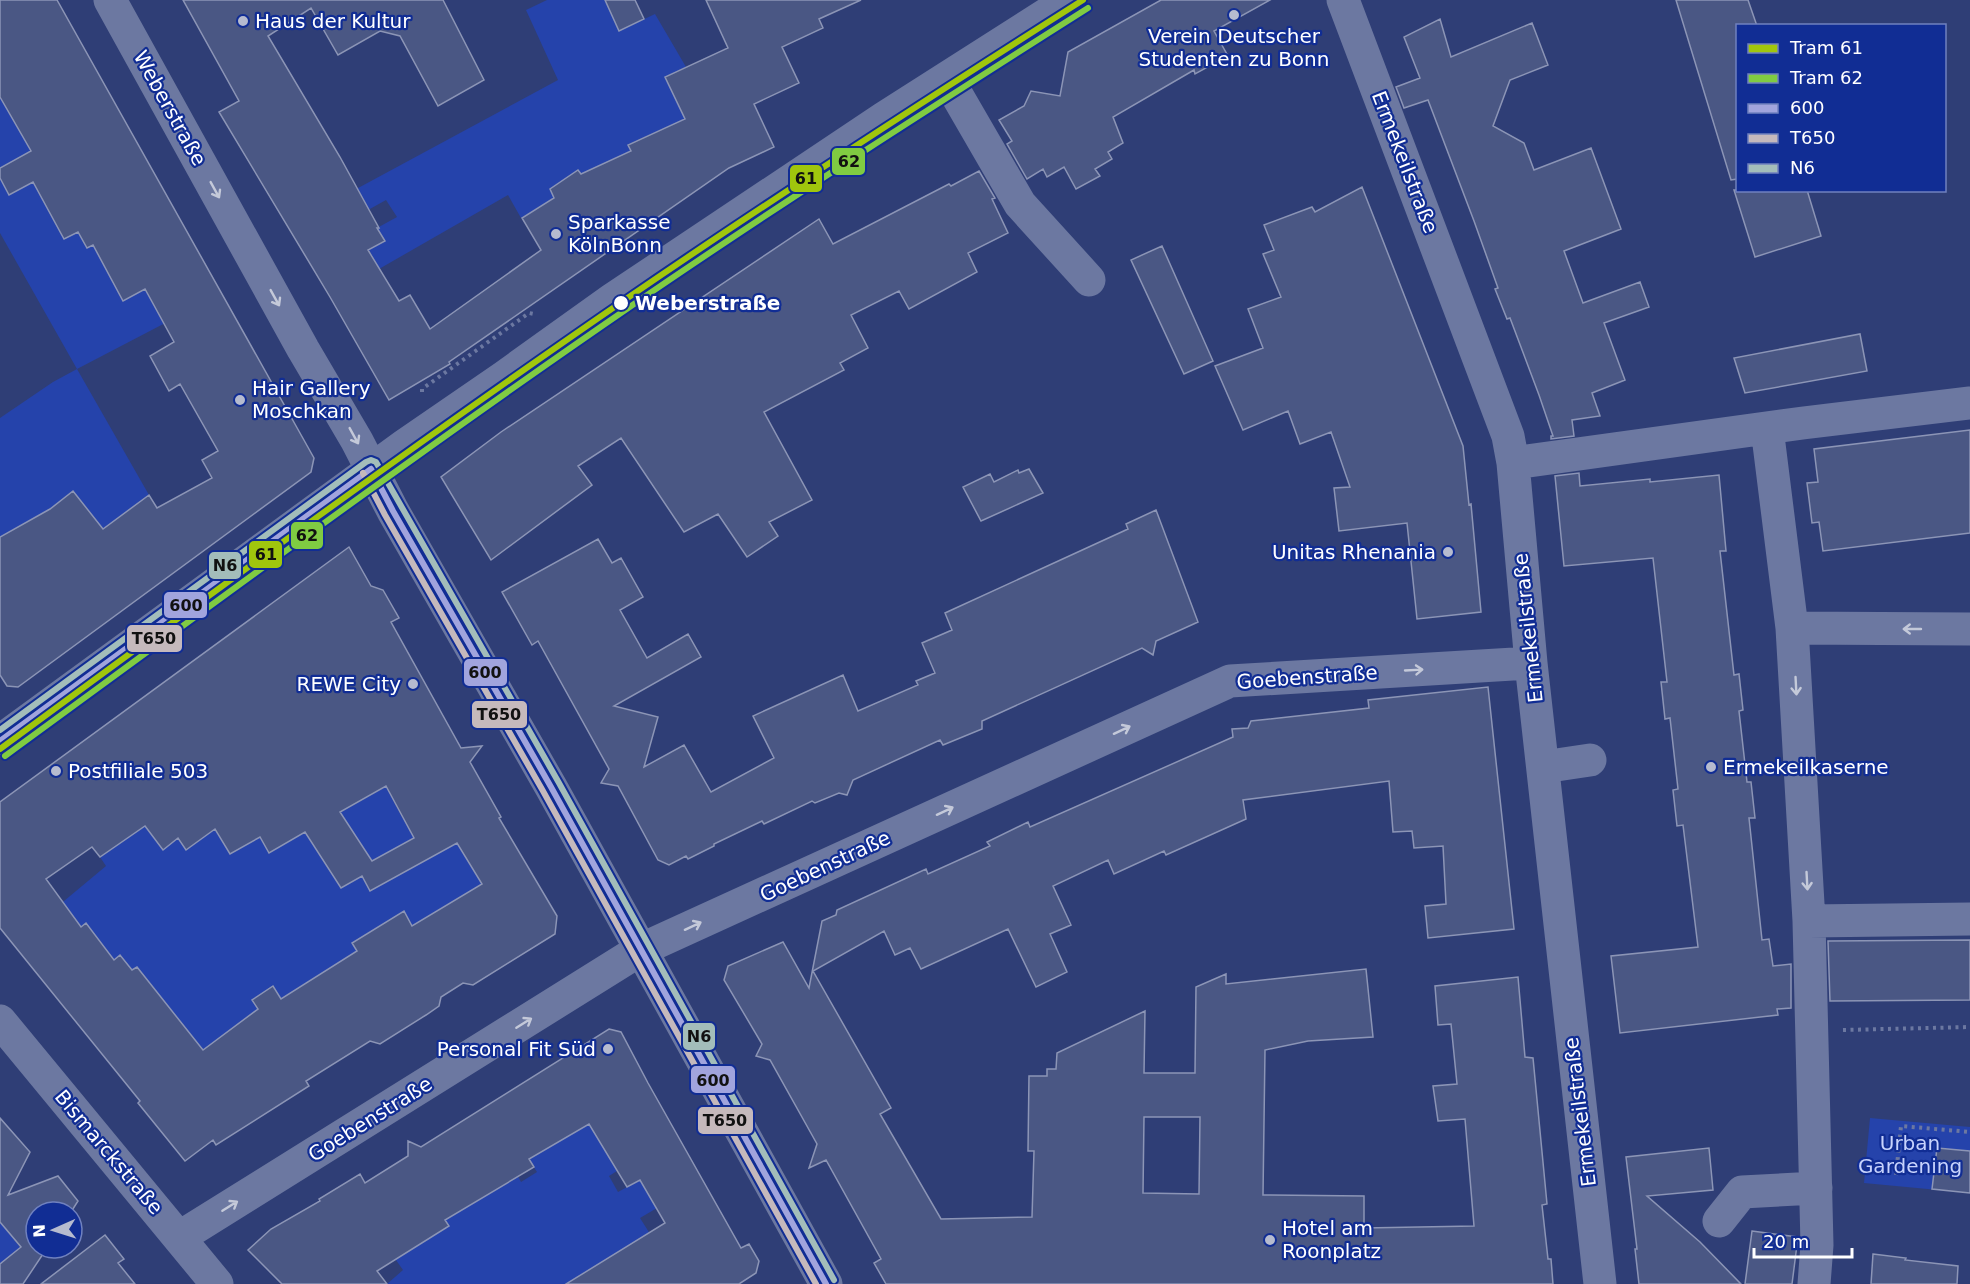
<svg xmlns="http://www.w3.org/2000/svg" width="1970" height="1284" viewBox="0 0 1970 1284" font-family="'DejaVu Sans',sans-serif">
  <rect width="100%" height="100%" fill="#2f3e76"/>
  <path fill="#2543ab" d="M547,0h58l14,31 36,-17 31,53 -21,10 21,44 -23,8 -34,15 2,7 -22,10 6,12 -61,25 -33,20 -13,-23 -129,74 -10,-19 16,-9 -8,-13 20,-11 -11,-17 -27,15 -12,-21 211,-114 -32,-70z
    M0,95l31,56 -31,17z
    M69,161l-18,54 13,24 14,-7 10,16 21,-12 36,53 26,31 -94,49 72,126 -75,56 -11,-18 27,-21 -17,-21 -23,18 -41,23 -9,17v-131l53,-36 24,-13 -77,-136v-55l9,17z
    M410,773l8,13 -25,14 10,19 41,2 -72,40 -12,-18 -19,44 21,-11 8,14 87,-47 33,49 -15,9 -6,-9 -23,13 -2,33 -15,-22 -17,10 -3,-5 -39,11 -18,11 20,32 -77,47 -22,-36 -21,14 19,30 -24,-13 -44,33 -12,-15 -17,14 -2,-38 -35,-44 -5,3 -12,-15 -13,11 -21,-42 -5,3 -11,-14 -12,-7 48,-40 -6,-9 29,-21 9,-19 24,32 16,-11 8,12 13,-9 5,-29 26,42 30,-17 9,16z
    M597,1099l20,72 -8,5 9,16 22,-12 17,28 -17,10 24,38 -27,-15 -71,43h-179l16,-14 -19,-27 25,8 39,-25 -6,-12 20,-5 56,-33 3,6 16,-10 -15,-23z
    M1870,1118l100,9v66l-106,-10z
    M0,1222l23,29 -7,6 -6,-1 -10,8z"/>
  <path fill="#4a5784" stroke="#8c95b6" stroke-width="1.5" fill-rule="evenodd" d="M0,0h57l257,458 -3,14 -293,215 -11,-1 -7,-11v-138l50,-28 23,-18 30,38 46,-34 8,13 55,-30 -10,-18 16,-9 -38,-67 -11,7 -19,-35 24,-14 -29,-53 -22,12 -30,-56 -6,3 -9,-16 -14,7 -31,-57 -24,13 -9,-17v-10l31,-17 -31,-54z
    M183,0h260l41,80 -46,26 -38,-70 -20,-5 -42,24 -27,-47 -43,28 72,121 39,71h-2l8,13 -17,9 31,51 11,-6 20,34 111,-79 -19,-32 32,-20 -4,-9 28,-19 3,4 50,-23 -3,-6 57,-26 -20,-42 63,-29 -22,-48h155l-42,19 4,9 -41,19 17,36 -45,21 20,43 -45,21 -280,194 1,2 -61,36 -59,-103 -111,-185 20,-11z
    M605,0h30l9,19 -25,12z
    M1161,0h109l-56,31 14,25 -33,18 -1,-4 -81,47 10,26 -15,9 4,7 -17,10 5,7 -24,13 -12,-22 -17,10 -4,-8 -16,10 -20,-35 5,-3 -13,-21 25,-14 7,-15 29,5 8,-44z
    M1676,0h72l9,26h-20v153l-6,1z
    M1440,19l11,38 81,-34 16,42 -38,15 -17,46 31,17 10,27 57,-22 30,81 -57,22 19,52 57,-21 9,25 -45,16 21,57 -33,13 8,23 -28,4 2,16 -23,3v-3h2l-14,-41 -29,-77 -3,1 -12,-30 3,-1 -24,-67 -46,-121 -24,8 -8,-21 24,-9 -16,-41z
    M979,171l16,27 -3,1 16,34 -40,20 9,19 -68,37 -10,-18 -48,24 17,33 -28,15 4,7 -80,42 48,88 -43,22 9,14 -31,21 -29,-43 -34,18 -63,-94 -43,28 14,19 -101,75 -50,-83 60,-45 318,-213 14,25 116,-60 2,2z
    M1362,187l101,259 6,59 2,-1 10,108 -64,7 -10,-96 -68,8 -5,-43 16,-1 -19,-55 -31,12 -12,-33 -45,19 -28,-64 48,-18 -15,-39 33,-12 -18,-43 11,-4 -10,-25 48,-18 3,5z
    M1734,190h73l14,46 -66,21z
    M1162,246l51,115 -29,13 -53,-114z
    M1860,334l7,37 -122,22 -11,-35z
    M1970,430v103l-147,18 -4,-29 -7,1 -5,-40 11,-1 -4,-33z
    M1029,469l14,24 -62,28 -18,-34 27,-13 4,8 24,-12 1,3z
    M1579,473l1,13 70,-7v3l69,-7 7,76h-6l14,124 5,-1 4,36 -4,1 8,71h4l4,36h-6l13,122 7,-1 4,27 18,-2v44l-14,1 1,6 -158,18 -9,-77 87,-9 -15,-122 -6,1 -4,-36 5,-1 -8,-71 -5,1 -4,-37h6l-14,-124 -89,8 -9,-90z
    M1156,510l42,112 -42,19 -3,14 -11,-7 -160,73v8l-39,16 -3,-5 -87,40 -6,15 -8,-2 -24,10 -3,-2 -48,23 -2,-3 -48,23v2l-26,13 -2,-3 -17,9 -11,-5 -40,-74 -17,-3 8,-14 -71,-128 -6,4 -30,-53 96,-53 14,24 9,-5 22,39 -23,13 27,48 41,-24 13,23 -87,49 44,11 -14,50 40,-22 27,47 63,-34 -21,-42 90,-41 15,36 60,-26 -2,-4 19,-8 -13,-30 30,-13 -7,-17 183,-84 -2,-5z
    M349,547l22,39 12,4 16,28 -8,4 70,126 21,-2 -12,16 31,55 -2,1 58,98 -2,18 -82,51 -10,-2 -22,14 -2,9 -13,9 -46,29 -10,-3 -64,40 3,5 -93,59 -3,-5 -28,21 -47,-58 2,-2 -140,-173v-126zM386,786l28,52 -42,23 -32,-49zM145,826l18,24 15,-12 8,12 29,-21 15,25 30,-17 9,16 36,-21 36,56 21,-12 8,15 87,-48 25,41 -70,42 -8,-15 -52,32 5,8 -76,48 -8,-13 -21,14 6,9 -55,41 -66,-83 -5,3 -12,-15 -6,5 -28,-37 -5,4 -35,-48 46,-32 8,10z
    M1488,687l26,242 -86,9 -3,-32 21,-2 -3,-58 -29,2 -2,-17 -19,1 -4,-51 -146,19 3,19 -80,36 -2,-4 -50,23 -6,-14 -55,26 18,39 -21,9 17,38 -31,15 -28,-58 -87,40 -11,-21 -15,7 -11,-24 -71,40 78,137 -11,6 61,105 91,-2 2,-66h-6l1,-75h18v-7h9l1,-16 88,-42 -1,62h51l1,-86 30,-13v10l140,-15 7,68 -65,4 -43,9 -2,145 101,1v32l110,-2 -9,-107 -27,2 -5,-35 24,-2 -6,-60 -13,1 -3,-39 83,-9 7,80 8,1 14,146 -5,1 6,54h3l2,25h-667l-12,-21 7,-4 -55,-99 -17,8 8,-24 -47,-84 -14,-4 6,-12 -38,-64 4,-14 55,-24 26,46 13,-67 14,-6 1,-5 89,-41 2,5 62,-28 -3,-4 41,-20 2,5 203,-90 -1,-8 16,-1 3,-7 118,-13 -1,-8zM1144,1117h56l-1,77 -56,-1z
    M1970,940v60l-140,1 -2,-60z
    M609,1029l12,3 27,51 93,165 8,-4 10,17 -3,12 -17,11h-173l99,-61 -25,-43 -13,7 -38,-63 -60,35 5,8 -89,53 4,6 -72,45 10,13h-105l-34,-34 23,-21 49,-28 -1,-2 41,-25 5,9 43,-27v-15l13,6z
    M0,1118l30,34 -22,43 50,-19 20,25 -7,11h-35v36h11l-24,36h-23v-20l21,-17 -21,-25z
    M1709,1148l4,42 -66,6 53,46 41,42h-102l-4,-35h2l-11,-92z
    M1937,1148l33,3v42l-38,-4z
    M1752,1231l46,6 -6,47h-47z
    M105,1235l19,24 -6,4 17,21h-94z
    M1873,1254l33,4 -1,2 53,6 -1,18h-86z"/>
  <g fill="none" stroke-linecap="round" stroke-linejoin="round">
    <path stroke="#6c78a1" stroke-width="4" stroke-dasharray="3 4.5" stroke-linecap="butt" d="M422,392v-3l107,-76 5,1
      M1843,1030l127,-3
      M1896,1175l5,-49 69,6"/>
    <path stroke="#6c78a1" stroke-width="33" d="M110,0l193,349 54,92 36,70 158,276 275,497
      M1343,0l165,436 5,27 18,200 69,621
      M947,78l73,126 69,76
      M1767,428l25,200 17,293 161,-2
      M1513,463l290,-40 167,-20
      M1792,628l178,1
      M0,741l405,-296 99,-68 109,-78 271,-181 185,-118
      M1543,767l47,-7
      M1809,921l8,324 -3,39
      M0,1021l217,263
      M1719,1221l23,-29 74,-4
      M180,1237l460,-287 590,-269 301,-18"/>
    <defs>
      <path id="bus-1" d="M371,469l22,42 158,276 275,497
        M0,741l371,-272"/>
      <path id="bus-2" d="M363,473l22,42 158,276 273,493
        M5,748l371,-272"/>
      <path id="bus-3" d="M0,730l366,-268 5,-2 5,2 183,321 275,497"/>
    </defs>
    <use href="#bus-1" stroke="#112d94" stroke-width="10"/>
    <use href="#bus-2" stroke="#112d94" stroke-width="10"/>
    <use href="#bus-3" stroke="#112d94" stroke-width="10"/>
    <use href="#bus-1" stroke="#a1a4dd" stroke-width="6"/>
    <use href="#bus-2" stroke="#c5b9bc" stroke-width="6"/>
    <use href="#bus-3" stroke="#a3bdba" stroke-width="6"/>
    <defs>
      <path id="tram-1" d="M0,749c208,-153 416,-306 629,-452 149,-102 301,-200 454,-297"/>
      <path id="tram-2" d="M5,756c208,-152 416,-306 629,-452 149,-102 301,-199 454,-296"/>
    </defs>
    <use href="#tram-1" stroke="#112d94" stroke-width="10"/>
    <use href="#tram-2" stroke="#112d94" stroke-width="10"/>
    <use href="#tram-1" stroke="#a0c60d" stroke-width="6"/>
    <use href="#tram-2" stroke="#80cb42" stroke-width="6"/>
  </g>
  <defs><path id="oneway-shaft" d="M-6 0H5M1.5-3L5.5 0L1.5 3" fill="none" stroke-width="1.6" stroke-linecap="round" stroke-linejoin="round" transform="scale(1.5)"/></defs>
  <g stroke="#c4c9d9">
    <use href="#oneway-shaft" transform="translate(215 190) rotate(61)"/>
    <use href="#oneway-shaft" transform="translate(275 298) rotate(61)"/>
    <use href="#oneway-shaft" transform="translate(354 436) rotate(61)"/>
    <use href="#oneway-shaft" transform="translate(1912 629) rotate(-180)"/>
    <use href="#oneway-shaft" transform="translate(1414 670) rotate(-3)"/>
    <use href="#oneway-shaft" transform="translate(1796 686) rotate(87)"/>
    <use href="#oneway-shaft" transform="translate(1122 730) rotate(-25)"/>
    <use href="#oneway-shaft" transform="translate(945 811) rotate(-25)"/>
    <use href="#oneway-shaft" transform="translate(1807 881) rotate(87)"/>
    <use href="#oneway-shaft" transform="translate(693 926) rotate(-25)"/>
    <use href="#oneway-shaft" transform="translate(524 1023) rotate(-32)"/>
    <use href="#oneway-shaft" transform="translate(230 1206) rotate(-32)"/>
  </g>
  <g fill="#b6bbcf" stroke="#112d94" stroke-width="2">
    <circle cx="1234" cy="15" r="6"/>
    <circle cx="243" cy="21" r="6"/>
    <circle cx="556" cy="234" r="6"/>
    <circle cx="240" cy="400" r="6"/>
    <circle cx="1448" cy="552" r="6"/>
    <circle cx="413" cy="684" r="6"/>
    <circle cx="1711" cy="767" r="6"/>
    <circle cx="56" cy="771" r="6"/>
    <circle cx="608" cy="1049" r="6"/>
    <circle cx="1270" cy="1240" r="6"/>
  </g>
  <circle fill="#fff" stroke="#112d94" stroke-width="2" cx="621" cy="303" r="8"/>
  <g text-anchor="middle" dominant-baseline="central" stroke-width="4.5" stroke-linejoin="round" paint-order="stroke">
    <g font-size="20" fill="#fff" stroke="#112d94" text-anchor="start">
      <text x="255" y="21">Haus der Kultur</text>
      <text x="1234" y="36" text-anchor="middle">Verein Deutscher<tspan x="1234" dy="23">Studenten zu Bonn</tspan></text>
      <text x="568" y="222">Sparkasse<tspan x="568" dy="23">KölnBonn</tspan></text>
      <text x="252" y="388">Hair Gallery<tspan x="252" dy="23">Moschkan</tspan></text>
      <text x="1436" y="552" text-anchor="end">Unitas Rhenania</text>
      <text x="401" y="684" text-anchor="end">REWE City</text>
      <text x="1723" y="767">Ermekeilkaserne</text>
      <text x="68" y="771">Postfiliale 503</text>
      <text x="596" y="1049" text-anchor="end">Personal Fit Süd</text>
      <text x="1282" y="1228">Hotel am<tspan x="1282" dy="23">Roonplatz</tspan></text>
    </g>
    <g font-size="20" fill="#fff" stroke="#112d94">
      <text transform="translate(170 108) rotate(61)">Weberstraße</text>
      <text transform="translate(1405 162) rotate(69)">Ermekeilstraße</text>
      <text transform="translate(1528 628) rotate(-96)">Ermekeilstraße</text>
      <text transform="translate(1307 677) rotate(-4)">Goebenstraße</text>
      <text transform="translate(825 866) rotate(-25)">Goebenstraße</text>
      <text transform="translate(1580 1112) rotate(-97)">Ermekeilstraße</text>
      <text transform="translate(370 1119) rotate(-32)">Goebenstraße</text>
      <text transform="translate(109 1152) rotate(50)">Bismarckstraße</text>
    </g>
    <g font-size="20" font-weight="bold" fill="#fff" stroke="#112d94" text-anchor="start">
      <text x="635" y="303">Weberstraße</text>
    </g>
    <g font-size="20" fill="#c7d3fd" stroke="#112d94">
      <text x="1910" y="1143">Urban<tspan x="1910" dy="23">Gardening</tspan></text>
    </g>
  </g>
  <g stroke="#112d94" stroke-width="2">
    <rect x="831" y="147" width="35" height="29" rx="6" fill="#80cb42"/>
    <rect x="789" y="164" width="34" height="29" rx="6" fill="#a0c60d"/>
    <rect x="290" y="521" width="34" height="29" rx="6" fill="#80cb42"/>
    <rect x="248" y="540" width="35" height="29" rx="6" fill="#a0c60d"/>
    <rect x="208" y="551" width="34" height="29" rx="6" fill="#a3bdba"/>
    <rect x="163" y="591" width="45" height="28" rx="6" fill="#a1a4dd"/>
    <rect x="126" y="624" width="57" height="29" rx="6" fill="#c5b9bc"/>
    <rect x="463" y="658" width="45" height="29" rx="6" fill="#a1a4dd"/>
    <rect x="471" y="700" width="57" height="29" rx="6" fill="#c5b9bc"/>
    <rect x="682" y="1022" width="34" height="29" rx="6" fill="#a3bdba"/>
    <rect x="690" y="1065" width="46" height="29" rx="6" fill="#a1a4dd"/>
    <rect x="697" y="1106" width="57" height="29" rx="6" fill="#c5b9bc"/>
  </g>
  <g font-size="16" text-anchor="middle" font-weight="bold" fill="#111">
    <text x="849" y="167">62</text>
    <text x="806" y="184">61</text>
    <text x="307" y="541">62</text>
    <text x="266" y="560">61</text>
    <text x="225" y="571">N6</text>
    <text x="186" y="611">600</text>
    <text x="154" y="644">T650</text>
    <text x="485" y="678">600</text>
    <text x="499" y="720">T650</text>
    <text x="699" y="1042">N6</text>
    <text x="713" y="1086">600</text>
    <text x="725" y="1126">T650</text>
  </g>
  <rect x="1736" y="24" width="210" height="168" fill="#112d94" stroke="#7081bf" stroke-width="1.5"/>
  <rect x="1748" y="44" width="30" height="9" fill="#a0c60d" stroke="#7081bf" stroke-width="1.5"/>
  <text x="1790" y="54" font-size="18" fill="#ffffff">Tram 61</text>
  <rect x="1748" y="74" width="30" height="9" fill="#80cb42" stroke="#7081bf" stroke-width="1.5"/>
  <text x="1790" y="84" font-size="18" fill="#ffffff">Tram 62</text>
  <rect x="1748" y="104" width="30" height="9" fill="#a1a4dd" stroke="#7081bf" stroke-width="1.5"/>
  <text x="1790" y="114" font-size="18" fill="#ffffff">600</text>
  <rect x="1748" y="134" width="30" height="9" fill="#c5b9bc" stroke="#7081bf" stroke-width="1.5"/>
  <text x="1790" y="144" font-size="18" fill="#ffffff">T650</text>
  <rect x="1748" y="164" width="30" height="9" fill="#a3bdba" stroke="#7081bf" stroke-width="1.5"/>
  <text x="1790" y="174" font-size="18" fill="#ffffff">N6</text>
  <g transform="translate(54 1230) rotate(267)"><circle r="28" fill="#112d94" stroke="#7081bf" stroke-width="1.5"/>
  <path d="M0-4.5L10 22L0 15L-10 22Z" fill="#b6bbcf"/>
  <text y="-9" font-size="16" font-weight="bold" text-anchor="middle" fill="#ffffff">N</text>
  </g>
  <path d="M1754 1248v9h98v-9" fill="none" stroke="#ffffff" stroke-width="3"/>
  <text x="1763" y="1248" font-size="18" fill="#ffffff" stroke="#112d94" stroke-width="4.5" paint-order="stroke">20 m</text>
</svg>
